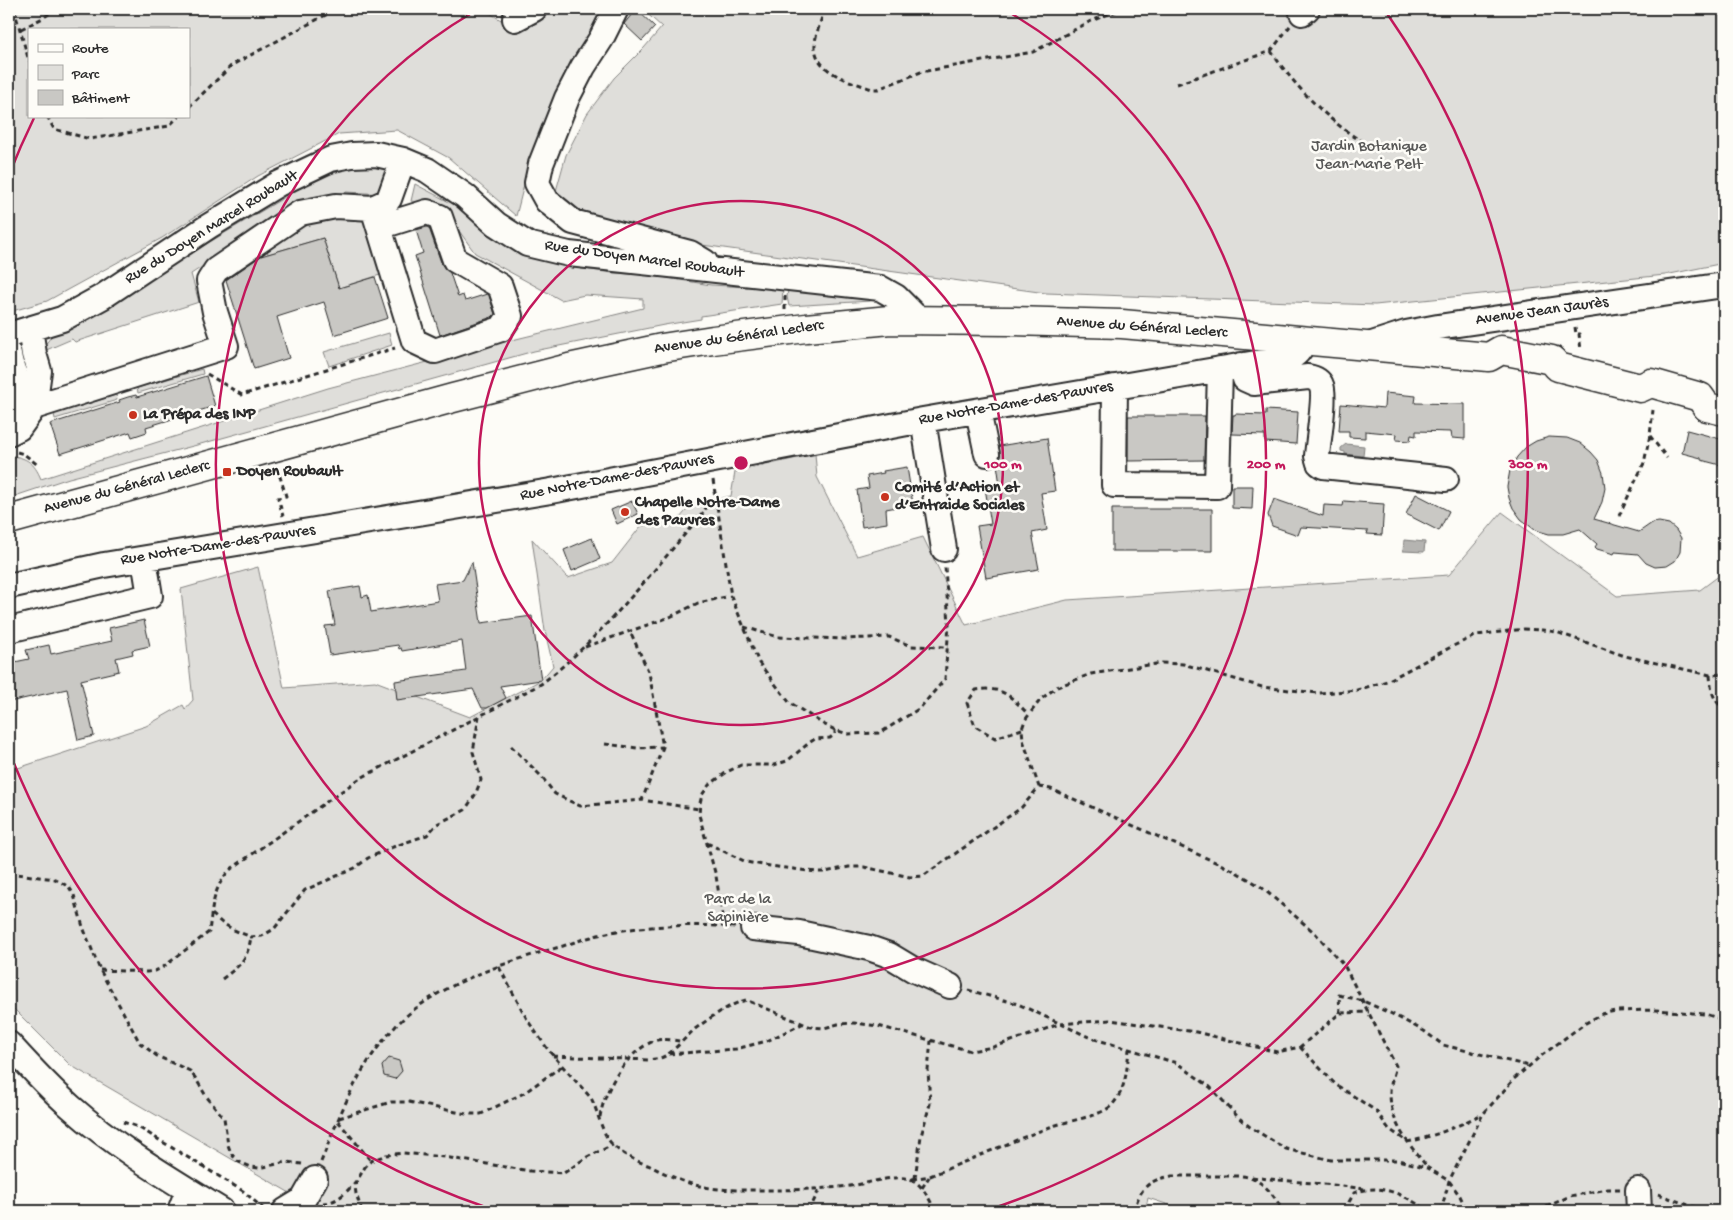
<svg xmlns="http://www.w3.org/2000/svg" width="1733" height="1220" viewBox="0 0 1733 1220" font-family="'Gochi Hand',sans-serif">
  <rect width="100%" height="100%" fill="#fdfcf7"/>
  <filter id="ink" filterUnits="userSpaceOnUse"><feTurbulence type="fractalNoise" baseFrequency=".02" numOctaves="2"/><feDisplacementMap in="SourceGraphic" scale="10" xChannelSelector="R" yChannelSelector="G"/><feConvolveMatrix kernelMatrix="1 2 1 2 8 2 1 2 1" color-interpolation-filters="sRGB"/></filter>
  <g filter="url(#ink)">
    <path fill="#dfdeda" stroke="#858482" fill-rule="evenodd" d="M9,9h184c13,3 24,3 36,0h257l2,3 26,16 33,-19h61l-81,164 -11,43 -67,-58 -52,-28 -58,4 -81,42 -96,62 -115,63 -38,11zM29,29h160v87h-160z
      M642,9h1082v254l-59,12 -290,30 -329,-12 -344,-48 -112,-27 -21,-12 -13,-15 10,-36 21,-41 27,-36 30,-30 18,-21z
      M356,167h31l-2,27 -39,-2 -15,3 -103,55 -37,24 8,28 -124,40 -3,-3 -28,12v-5l10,-13 50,-25 53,-32 51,-33 92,-55 23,-12z
      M415,184l38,20 39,31 33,21 43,11 45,6 36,2 62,10 72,4 -1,15 -81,12v3l-37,6 -130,26 -337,94 -128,33 -60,20v-43c18,3 25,7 32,24l287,-91 180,-47 135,-33v-9l-58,-4 -24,5 -86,-47 -31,-43 -12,-5 -21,-4z
      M335,217h30l18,57 -44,14 -16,-50 -55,16 -2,-8 34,-22z
      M788,289l87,9 -5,3 -81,5 -2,-9z
      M389,333l3,12 -63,21 -5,-14z
      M202,369l1,5 -65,19 -1,-5z
      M116,395l1,5 -62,19 -1,-5z
      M815,454l2,23 40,79 66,-19 43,88 101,-25 382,-25 53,-63 115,84 83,-6 24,-18v639h-537l-39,-13 -3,13h-824l-251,-146 -61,-61v-233l137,-45 37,-21 2,4 8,-9 -12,-111 77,-22 26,121 91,-7 95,36 71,-37 12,-14 -8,-35 -13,-92 36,39 44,-15 29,-37 38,-7 12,-14 40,-9 4,-24z"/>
    <path fill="#b5b4b1" stroke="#7e7d7b" d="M1346,444l18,2 -1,10 -18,-2v-2l-4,-1v-3z
      M1404,540l21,2 -1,10 -21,-1z"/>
    <path fill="#c9c8c4" stroke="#2b2b2b" d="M636,9l19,18 -13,14 -18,-17z
      M427,227l2,1 13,37 8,8 8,24 5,-2 2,6 22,-7 2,1 6,19 -3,3 -52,18 -25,-79 8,-3 -7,-23z
      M323,238l16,50 36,-11 13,41 -54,17 -10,-33 -47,15 12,41 -35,11 -28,-89 35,-24z
      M206,376l9,30 -69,21 1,5 -15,5 -2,-5 -70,22 -10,-30 70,-22 -1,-2 9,-3 8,-2 1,2z
      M1385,393l31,3 -1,7 50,1v35l-13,-1 -1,-6 -35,-1v5l-5,-1 -1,6 -14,-1 1,-6 -32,-3v7l-16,-1v-6h-10l2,-27 43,4z
      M1266,410l32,2 -2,32 -31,-2v-7l-33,-1 1,-19h2v-1l31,1z
      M1128,416h77l-1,44 -76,1z
      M1687,430l37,10v26l-23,-6v-2l-19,-5z
      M1549,437l18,1 13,5 11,9 7,8 5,13 2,15 -3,14 -8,17 45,13 13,-9 7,-1 10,2 7,6 5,8 -1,14 -5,9 -8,5 -12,1 -9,-4 -8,-9 -23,-2 -1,2 -17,-5 -2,-2 2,-3 -17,-15 -17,5h-14l-14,-4 -14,-11 -8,-11 -4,-10 -2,-11 3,-17 7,-13 9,-10 10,-6z
      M1047,438l8,53 -14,2 6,37 -15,3 7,36 -53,9 -9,-52 14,-2 -6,-36 15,-3 -3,-21 3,-6 -1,-12z
      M907,467l6,37 -27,5 1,14 -25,4 -5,-37 12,-2 -2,-12 17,-3 -1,-2z
      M1232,486h21l-1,23 -20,-1z
      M1416,494l33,17 -10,20 -33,-17z
      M1274,499l49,17 1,-11 19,1 1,-5 40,3 -2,31 -15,-1 1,-3 -67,-4 -3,8 -26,-9 -4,-11z
      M632,501l6,13 -21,10 -6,-14z
      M1112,509h100v42h-100z
      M592,538l8,21 -28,12 -8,-21z
      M472,562l9,61 51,-7 9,64 -41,6 6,12 -19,10h-5l-9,-19 -76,11 -2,-19 71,-10 -4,-30 -60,10 -1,-3 -2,1 -1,-4 -68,10 -5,-29 10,-1 -6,-34 31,-5 2,11 6,-2 3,17 67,-11 -3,-17 28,-4z
      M144,620l6,26 -18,4 1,4 -17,4 3,13 -38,9 13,56 -16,4 -11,-51 -58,13v-26l4,-1 -3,-12 19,-4 -3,-9 23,-5 2,9 61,-13 -3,-13z
      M389,1058l10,3 3,10 -7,8 -11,-3 -2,-10z"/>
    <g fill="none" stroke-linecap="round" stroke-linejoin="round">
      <defs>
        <path id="minor" d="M616,9l-15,30 -18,28 -16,31 -26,66 -4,19 10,18 26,21 117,31 15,9
          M1302,13l5,-4
          M515,19l19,-10
          M373,208l41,133 21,10 66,-22 9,-13 -10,-30 -45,-26 -15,-43 -13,-5 -48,15
          M9,335l53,-16 40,-22 107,-71 69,-42 53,-25 21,-4 24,-1 27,6 24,10 38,26 31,28 31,20 42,10 311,34 16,9 24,24
          M1369,345l37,-12 32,-6 286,-42
          M9,354c3,28 23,33 0,61
          M1241,365l4,14 9,4 54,-6c6,1 11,3 13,8 5,9 -3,58 -4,71l2,7 4,3 123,13
          M1115,387l-1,98 103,1 3,-117
          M34,407l192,-61 -11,-34 -6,-31 7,-11 84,-57 36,-7 37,2 13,-6 3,-3 14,-39
          M978,411l9,43
          M923,420l21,129
          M9,433l10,-5 15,-21 5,-36 -5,-17 -4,-25
          M9,586l95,-21 447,-74 372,-71 333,-57c20,-1 42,0 48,-23
          M9,630l141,-34 -6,-37
          M753,928l46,5 70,15 20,7 25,15 36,16
          M9,1044c20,22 40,44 62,63 46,41 99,72 151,104
          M1638,1190l1,21
          M180,1211l8,-21
          M285,1211l18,-11 12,-21"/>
        <path id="major" d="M9,520l444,-122 116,-30 93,-20 51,-8 93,-12 84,-8 122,1 110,3 367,33 12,-7 51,10 6,7 82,21 11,-5 49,14 7,10 17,4"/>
      </defs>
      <use href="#minor" stroke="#2b2b2b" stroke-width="28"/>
      <use href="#major" stroke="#2b2b2b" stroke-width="31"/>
      <path stroke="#2b2b2b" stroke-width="3" stroke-dasharray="5 4" stroke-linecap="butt" d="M14,9l15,52
        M824,9c-2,11 -8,23 -9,34 -2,30 36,38 57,46h6l43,-17 112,-20 56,-30 32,-13
        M21,29l22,-11 13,-9
        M1271,51c21,33 71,86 108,98
        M1177,84l94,-33 19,-25
        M189,107l43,-42 105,-56
        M47,116l7,13 36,10 79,-13 10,-10
        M785,296v14
        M1575,327l1,7h3l2,16
        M207,374l35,21 153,-47
        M1650,436l17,22
        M17,452l7,2 15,12
        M277,467l9,29 -8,2 5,18
        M713,480l18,116 28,67 30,39 34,22 12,6 13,4 32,-1 40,-25 25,-29 4,-55 -4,-57
        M1619,516l25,-53 6,-28 3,-25
        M744,627l34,10 68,2 43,-2 22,9 37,1
        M585,647l85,-30 28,-14 33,-7
        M1710,675c1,15 2,24 14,34
        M1022,729l-27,9 -20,-12 -8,-23 9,-13c27,-4 34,6 52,24
        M605,744l32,4 26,-1 -14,-74 -19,-42
        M511,746l30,30 14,18 25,12 62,-6
        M663,747l-21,53 57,9
        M1039,787l12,2 180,80 29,17 55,47 29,32 52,101c-2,8 -6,18 -6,27 0,31 20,52 38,75
        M707,843l39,19 17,3 53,7h9l24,-5h15l46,10 13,-1 98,-68 18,-21 -16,-47 -1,-11 3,-9 16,-21 16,-12 34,-13 71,-11 21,1 79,23 56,6 18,-1 21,-2 30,-9 64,-34 26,-12 47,-6 18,1 14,2 69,24 85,19 14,-1
        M9,873l46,6 14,8 5,8 9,32 17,43 40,73 17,13 33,15 6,8 10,17 18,22 4,27 3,8 6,8 14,6 8,1 27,-6 16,2
        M212,914l10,9 12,7 17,7 11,-1 12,-7 31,-39 50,-22 13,-10 25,-11 34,-12 10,-11 28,-14 10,-15 6,-15 -8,-28 6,-36
        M724,926l-8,-50 -17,-61 1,-12 2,-8 7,-10 18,-13 14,-7h33l13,-4 22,-18 6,-4 15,-1 5,-4v-4
        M499,967l29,54 21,30 42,47c8,15 10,36 23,48 10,10 23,15 36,20 14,7 30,15 45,19 24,6 48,5 72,5 28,0 55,-1 83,-4 16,-2 46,-12 60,-7 13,5 19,21 26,32
        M100,970l47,2 8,-1 7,-3 47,-36c3,-23 4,-46 22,-63l128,-90 182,-95c62,-48 111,-112 162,-171l11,-20
        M222,979c18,-14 25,-18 29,-42
        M968,990l50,14 73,34 86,25 33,24 28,30 12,10 36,22 45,11h67l30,8 21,13 11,15 7,15
        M1340,1013l-1,-18 24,6 29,13 32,17 19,14 86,21
        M1300,1047l35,37 41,27 13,18 16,11
        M669,1054l67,-5 31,-8 35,-17
        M553,1056l95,4c5,-1 10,-1 15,-3 8,-3 24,-21 32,-28 15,-11 33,-24 51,-29l65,27 13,1 14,-4 16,-1 24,3 93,25 22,-4 34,-11 32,-12 51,-4 86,12 81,20 23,-5 40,-34 29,-1
        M600,1117c4,-27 26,-65 54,-76 7,-3 18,-1 26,0
        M339,1118l52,-16h18l57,12h15l43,-21 38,-27
        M338,1121l33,40
        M123,1122l15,5 105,64 23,20
        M1407,1142c27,-5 51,-16 75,-28
        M321,1162c19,-48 37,-96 74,-135 38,-42 114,-66 168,-81 15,-5 29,-10 44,-13 35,-8 92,-9 128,-6
        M1252,1177c38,5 75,6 112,12
        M915,1178l6,-42 9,-32 -2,-34 3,-29
        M912,1179l18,-3c40,-16 80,-34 120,-49 16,-6 49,-10 61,-21 15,-15 16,-37 18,-57
        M922,1188l7,-11
        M1658,1194l47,17
        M323,1203c14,0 25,-12 33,-22
        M325,1204l3,7
        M362,1211l-6,-17 -1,-8 3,-7 7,-12 6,-6 15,-6 17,-2 41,4 86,14 34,2 23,-16 26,-12
        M809,1211l10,-21
        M1134,1211c6,-23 14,-31 38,-35h70c20,2 32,19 41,35
        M1348,1211l1,-9 5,-9c29,-11 51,3 75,18
        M1441,1211l8,-30 34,-67 31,-35 27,-23 43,-32 18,-10 13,-3 41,-1 49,4 19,6
        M1538,1211l32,-15 38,-7h12"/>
      <use href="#minor" stroke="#fdfcf7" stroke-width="24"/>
      <use href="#major" stroke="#fdfcf7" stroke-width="28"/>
    </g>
  </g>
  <g fill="none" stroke="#c2185b" stroke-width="2.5">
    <circle cx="741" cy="463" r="262"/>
    <path d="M1007 11A525 525 0 1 1 475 11"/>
    <path d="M491 1209A787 787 0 0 1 9 751M9 175A787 787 0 0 1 34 118M1386 12A787 787 0 0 1 991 1209"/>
  </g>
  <g fill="#c8321e" stroke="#fdfcf7" stroke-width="2">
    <circle cx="133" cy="415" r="5"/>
    <rect x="222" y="467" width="10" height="10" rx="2.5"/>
    <circle cx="885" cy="497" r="5"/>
    <circle cx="625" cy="512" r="5"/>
  </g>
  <g text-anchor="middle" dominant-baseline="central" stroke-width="5" stroke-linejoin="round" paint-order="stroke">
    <g font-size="16" fill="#585857" stroke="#fdfcf7">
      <text x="1369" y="147">Jardin Botanique<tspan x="1369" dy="18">Jean-Marie Pelt</tspan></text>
      <text x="738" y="900">Parc de la<tspan x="738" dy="18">Sapinière</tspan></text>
    </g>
    <g font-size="16" fill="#2b2b2b" stroke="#fdfcf7">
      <text transform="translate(212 228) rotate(-32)">Rue du Doyen Marcel Roubault</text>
      <text transform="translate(644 260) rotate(8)">Rue du Doyen Marcel Roubault</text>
      <text transform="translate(1542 312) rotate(-8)">Avenue Jean Jaurès</text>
      <text transform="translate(1142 328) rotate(4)">Avenue du Général Leclerc</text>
      <text transform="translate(739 338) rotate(-8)">Avenue du Général Leclerc</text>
      <text transform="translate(1016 404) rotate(-10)">Rue Notre-Dame-des-Pauvres</text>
      <text transform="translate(617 478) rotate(-11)">Rue Notre-Dame-des-Pauvres</text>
      <text transform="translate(127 488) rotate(-15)">Avenue du Général Leclerc</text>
      <text transform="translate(218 546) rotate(-9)">Rue Notre-Dame-des-Pauvres</text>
    </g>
    <g font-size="16" font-weight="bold" fill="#2b2b2b" stroke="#fdfcf7" text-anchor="start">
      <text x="143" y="415">La Prépa des INP</text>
      <text x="237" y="472">Doyen Roubault</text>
      <text x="895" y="488">Comité d’Action et<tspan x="895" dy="18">d’Entraide Sociales</tspan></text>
      <text x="635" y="503">Chapelle Notre-Dame<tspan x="635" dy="18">des Pauvres</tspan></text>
    </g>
  </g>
  <circle cx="741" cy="463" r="8" fill="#c2185b" stroke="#fdfcf7" stroke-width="2.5"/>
  <g font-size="15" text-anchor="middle" font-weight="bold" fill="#c2185b" stroke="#fdfcf7" stroke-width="5" stroke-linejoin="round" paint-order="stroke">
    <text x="1003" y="468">100 m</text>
    <text x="1266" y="468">200 m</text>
    <text x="1528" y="468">300 m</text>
  </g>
  <rect width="1733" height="1220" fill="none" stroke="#fdfcf7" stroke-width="30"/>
  <rect x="15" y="15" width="1703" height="1190" fill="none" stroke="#2b2b2b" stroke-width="2" filter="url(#ink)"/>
  <rect x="28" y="28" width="162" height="90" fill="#fdfcf7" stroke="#a9a8a5"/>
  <rect x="38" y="44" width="25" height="8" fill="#fdfcf7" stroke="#a9a8a5"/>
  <text x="72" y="52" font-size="15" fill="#2b2b2b">Route</text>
  <rect x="38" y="65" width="25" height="15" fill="#dfdeda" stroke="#a9a8a5"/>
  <text x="72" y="78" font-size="15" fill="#2b2b2b">Parc</text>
  <rect x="38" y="90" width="25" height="15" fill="#c9c8c4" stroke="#a9a8a5"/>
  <text x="72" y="102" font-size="15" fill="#2b2b2b">Bâtiment</text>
</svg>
